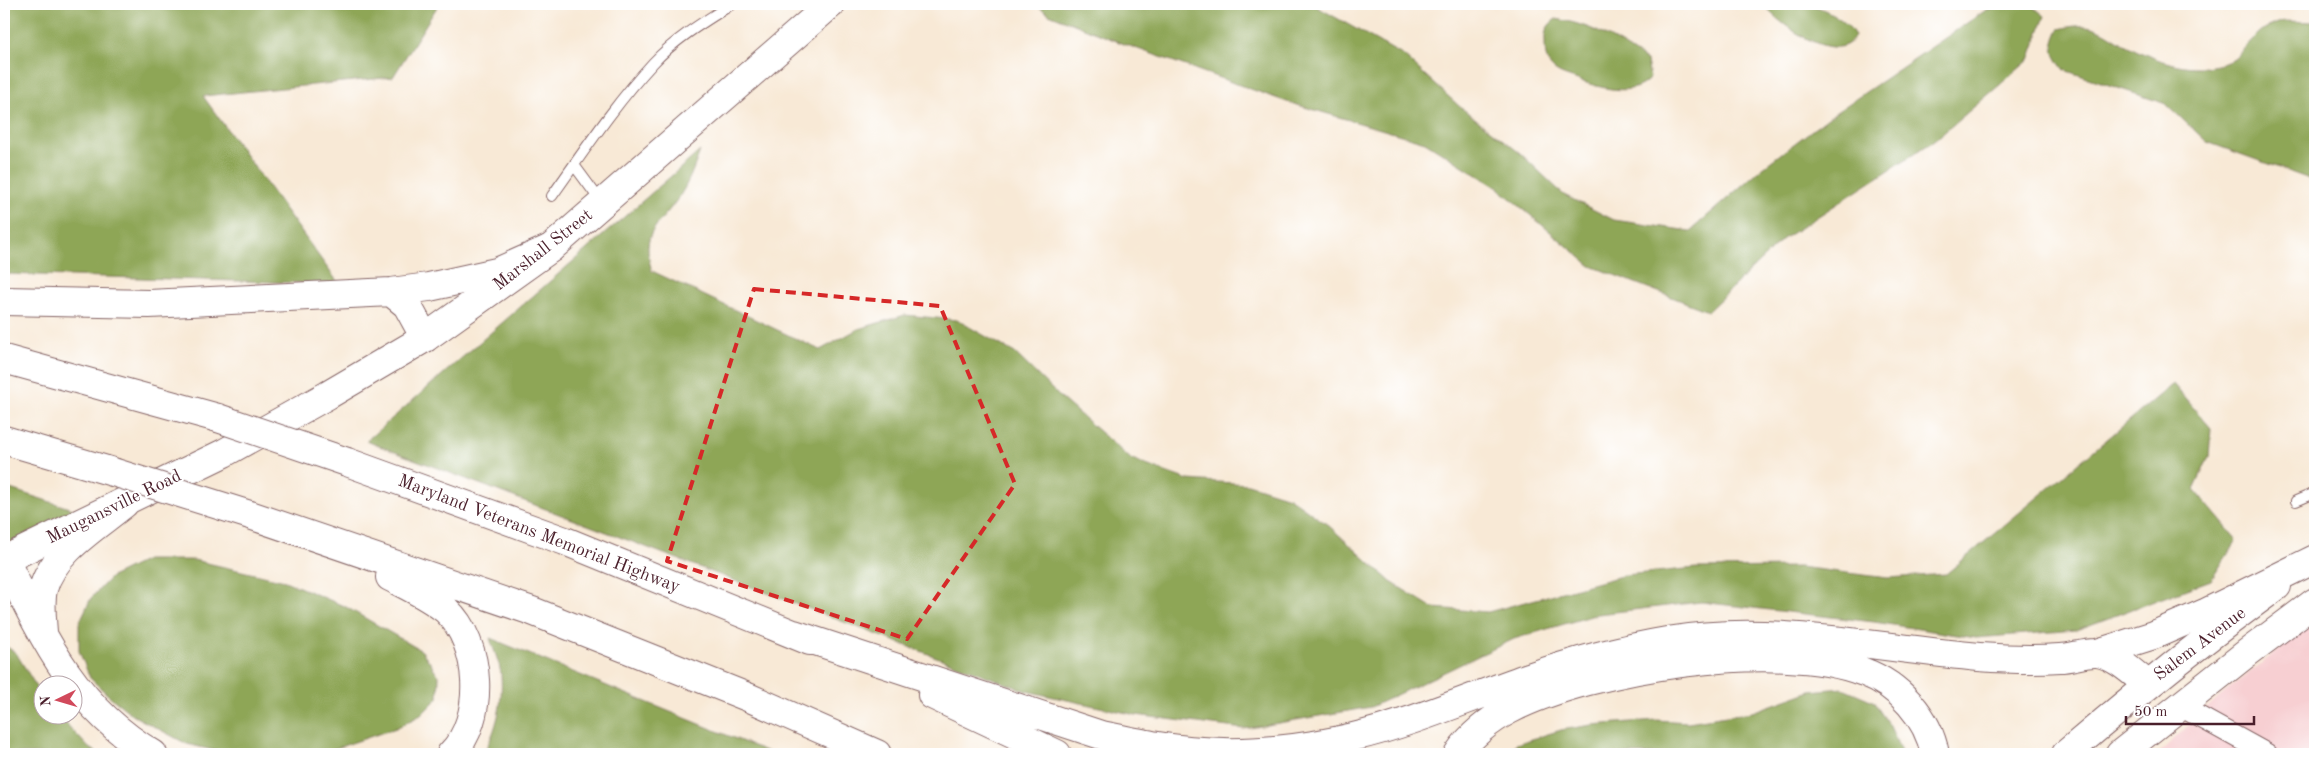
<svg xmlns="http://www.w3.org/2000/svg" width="2319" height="758" viewBox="0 0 2319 758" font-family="'Old Standard TT',serif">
  <rect width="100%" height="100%" fill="#fff"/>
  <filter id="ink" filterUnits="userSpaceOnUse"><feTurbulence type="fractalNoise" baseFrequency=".02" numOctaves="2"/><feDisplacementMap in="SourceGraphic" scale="10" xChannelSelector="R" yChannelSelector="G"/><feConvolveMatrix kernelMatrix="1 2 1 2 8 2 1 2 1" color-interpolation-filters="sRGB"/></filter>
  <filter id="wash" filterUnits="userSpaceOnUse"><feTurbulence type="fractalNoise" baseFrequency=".0096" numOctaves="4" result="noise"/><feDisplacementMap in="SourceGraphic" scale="20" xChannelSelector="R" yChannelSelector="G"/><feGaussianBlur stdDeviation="1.12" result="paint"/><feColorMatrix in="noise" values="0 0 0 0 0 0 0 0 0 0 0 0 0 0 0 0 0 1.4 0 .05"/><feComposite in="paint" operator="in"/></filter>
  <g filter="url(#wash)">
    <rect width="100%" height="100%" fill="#f8e9d6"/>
    <path fill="#f7cfd2" d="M2315,622v132h-157l66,-62z"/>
    <path fill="#8ea657" stroke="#6c6241" d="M4,4h428l5,3 -44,70 -190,19 136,188 -335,-10z
      M1035,4h277l92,52 55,50 61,47 44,42 50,25 76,11 72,-63 70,-53 154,-105 22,-6h22l15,12 -16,44 -95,81 -151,98 -75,72 -117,-45 -93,-78 -73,-46 -138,-40 -163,-58 -75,-30z
      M1770,4c11,0 25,-2 36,0 17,3 42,16 49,32 -16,30 -70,-8 -86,-25z
      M1556,19c37,6 60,21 91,42l3,17c-17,21 -53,9 -75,1 -9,-3 -21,-6 -26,-15 -4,-6 -4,-16 -4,-23 -1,-10 3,-17 11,-22z
      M2284,21l31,1v159l-108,-39 -41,-38 -102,-34c-12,-16 -14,-22 -5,-41 39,-10 44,5 75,20 28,14 57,23 88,15 19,-5 28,-27 44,-36 5,-3 12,-5 18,-7z
      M700,151c-6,17 -12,34 -23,49 -20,28 -37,32 -25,71l168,79 38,-21 47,-14 52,5 58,33 47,46 70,61 56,20 60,4 41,13 39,28 63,57 42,26 55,4 137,-37 71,-7 103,-1 89,11 58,-4 227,-190 38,44 -2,29 -15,32 43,51 -26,40 -135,50 -100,8 -102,-16 -173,-20 -103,12 -84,25 -143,68 -127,22 -108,-14 -110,-24 -660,-250z
      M4,487l78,25 -78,34z
      M146,560h48l91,21 61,26 76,44 17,25 -1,22 -17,17 -25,13 -74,25 -93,1 -42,-10 -53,-28 -24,-19 -20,-19 -11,-27v-28l12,-25 20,-21z
      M490,638l283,116h-290c14,-24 20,-51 18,-79 -1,-12 -8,-26 -11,-37z
      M4,645l12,8 26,43v20h17l30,32 11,6h-96z
      M1843,688l30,13 17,25 12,28h-391l5,-10 45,-14 31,-5 64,-5 32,2 64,-10 59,-21z"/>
  </g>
  <g filter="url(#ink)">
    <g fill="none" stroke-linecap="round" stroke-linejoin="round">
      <defs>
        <path id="service" d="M574,165l28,38
          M552,196c32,-45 63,-92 101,-133 22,-24 52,-42 79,-59
          M2296,501l19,-8"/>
        <path id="minor" d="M2180,706l87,48"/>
        <path id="secondary" d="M4,560l220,-107 104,-58 97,-57 126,-90 280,-244
          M2066,754c69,-59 138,-115 211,-168
          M2120,754l127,-101 68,-51"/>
        <path id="motorway" d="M391,292l16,13 18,33
          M4,301l145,3 242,-12 38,-5 68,-15 54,-24
          M4,359l214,59
          M4,440l109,32
          M347,462l218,79 245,100
          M250,515l282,96 218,87 127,56
          M5,560c38,78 70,148 148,194
          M390,577c19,10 39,19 56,33 36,33 40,110 5,144
          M43,632c-1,-14 -3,-29 0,-43 10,-37 53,-62 81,-85
          M794,634l307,101c34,7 67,14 101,16 47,4 105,-3 151,-14 59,-14 116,-39 173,-59 46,-16 94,-29 141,-37 104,-18 209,7 312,16 27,2 54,3 81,1 11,0 26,-6 37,-5 19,3 36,20 50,31
          M2097,653l57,-18 53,-23 108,-53
          M932,695l125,59
          M1458,754c12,-18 32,-34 51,-44 80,-42 270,-72 355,-38 35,13 64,45 71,82"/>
      </defs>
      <use href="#service" stroke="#876667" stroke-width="12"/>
      <use href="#minor" stroke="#876667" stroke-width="22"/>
      <use href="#secondary" stroke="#876667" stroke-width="30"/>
      <use href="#motorway" stroke="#876667" stroke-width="30"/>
      <use href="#service" stroke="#fff" stroke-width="10"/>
      <use href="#minor" stroke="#fff" stroke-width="20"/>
      <use href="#secondary" stroke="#fff" stroke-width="28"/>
      <use href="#motorway" stroke="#fff" stroke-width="28"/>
      <defs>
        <path id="motorway-bridge" d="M218,418l129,44
          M113,472l137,43"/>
      </defs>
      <use href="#motorway-bridge" stroke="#876667" stroke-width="30" stroke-linecap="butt"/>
      <use href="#motorway-bridge" stroke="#fff" stroke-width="28"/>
    </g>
  </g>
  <path fill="none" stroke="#d62828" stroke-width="4" stroke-dasharray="10 6" stroke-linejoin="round" d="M754,289l186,17 75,178 -108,155 -240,-78z"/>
  <g text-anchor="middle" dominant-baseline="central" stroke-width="4" stroke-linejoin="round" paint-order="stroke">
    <g font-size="18" fill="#4a1f2b" stroke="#fff">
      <text transform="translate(543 250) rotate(-38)">Marshall Street</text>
      <text transform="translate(114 507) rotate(-26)">Maugansville Road</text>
      <text transform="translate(539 534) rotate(21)">Maryland Veterans Memorial Highway</text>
      <text transform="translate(2200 644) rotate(-37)">Salem Avenue</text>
    </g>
  </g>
  <rect width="2319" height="758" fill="none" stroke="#fff" stroke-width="20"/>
  <g transform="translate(58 700) rotate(265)"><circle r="24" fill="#ffffff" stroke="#b7a5aa"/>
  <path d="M0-4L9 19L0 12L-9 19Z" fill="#d1495b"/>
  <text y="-8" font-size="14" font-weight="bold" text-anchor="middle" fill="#4a1f2b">N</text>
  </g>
  <path d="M2126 716v8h128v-8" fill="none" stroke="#4a1f2b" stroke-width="2.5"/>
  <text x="2134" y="716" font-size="15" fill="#4a1f2b" stroke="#ffffff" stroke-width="4" paint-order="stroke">50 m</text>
</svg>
